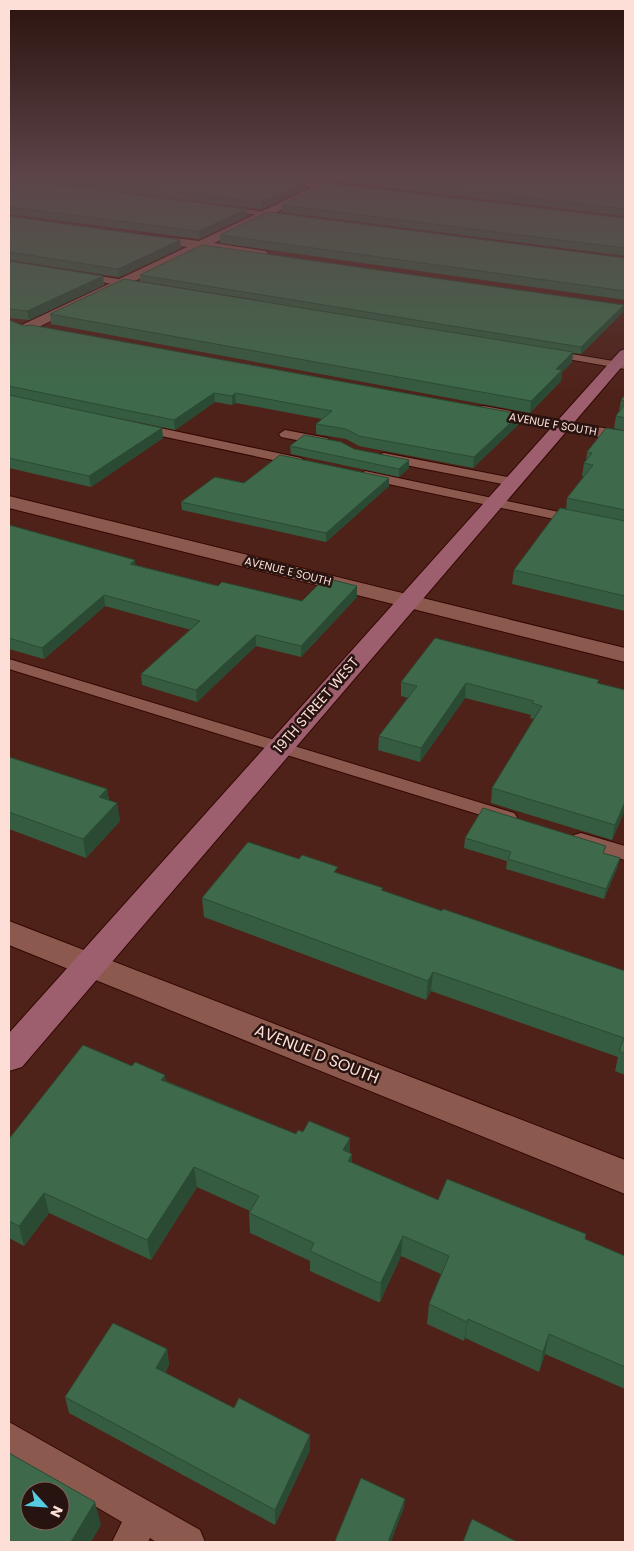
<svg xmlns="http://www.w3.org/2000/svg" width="634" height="1551" viewBox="0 0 634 1551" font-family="Poppins,sans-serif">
  <rect width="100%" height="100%" fill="#4f2219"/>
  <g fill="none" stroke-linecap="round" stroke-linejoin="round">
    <defs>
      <path id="lane" d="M218,206l65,8 4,2 -4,2 -62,-8h-3z
        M79,273l59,9 5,3 -5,3 -62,-10 -1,-2z
        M548,350l77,13v6l-81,-14v-4z
        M137,423l164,35 6,4 -6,4 -168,-36 -2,-3z
        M285,430l42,8 6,4 -6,4 -46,-9 -2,-3z
        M384,453l129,25 7,4 -7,4 -133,-26 -2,-3 2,-3z
        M365,471l260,55v8l-265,-56 -1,-3z
        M9,659l505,154 3,4 -3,4 -7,2 -7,-2 -491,-152z
        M581,833l44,13v14l-51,-15 -3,-5 3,-5z
        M9,1422l191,108 5,12h-49l-6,-4 -2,4h-36l10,-20 -113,-66z"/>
      <path id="street" d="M338,175h14l-138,68 52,8 2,3 -2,3 -64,-8 -193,92v-10l178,-84 -47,-7 -2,-3 2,-3 59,7z
        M484,406l141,26v10l-147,-27 -3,-4 3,-4z
        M9,496l616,152v14l-616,-154z
        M9,921l616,239v34l-616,-249z"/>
      <path id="secondary" d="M233,175h32l93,12 5,3 -5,3 -120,-15z
        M625,349v14l-603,704 -13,4v-38l611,-682z"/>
    </defs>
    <use href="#lane" stroke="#330803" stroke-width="2"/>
    <use href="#street" stroke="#330803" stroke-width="2"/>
    <use href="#secondary" stroke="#330803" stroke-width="2"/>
    <use href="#lane" fill="#8c594e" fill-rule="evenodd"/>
    <use href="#street" fill="#8c594e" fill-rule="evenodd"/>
    <use href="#secondary" fill="#9d5e6e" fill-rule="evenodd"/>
  </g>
  <path fill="#355b40" d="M9,175h247l50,6v7l-45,21 -252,-31z
    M284,175h49l-10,5z
    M342,175h283v7l-28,-3 28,4v33l-283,-34z
    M9,178l238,38 -48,23 -190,-25z
    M282,205l343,13v38l-343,-44z
    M9,216l171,24 1,8 -62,29 -110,-17z
    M220,235l405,23v42l-405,-57z
    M9,261l94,15 1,9 -75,35 -20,-2z
    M140,275l483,37 -42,42 -8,-1 -1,9 -10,10 -1,9 -31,32 -479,-89 -1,-10 208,-14 -118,-19z
    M9,320l15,6 496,88 -1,10 -46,44 -114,-22 -13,-7 -30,-5v-10l6,-5 -86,-16 -4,2 -17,-3 -40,28 -80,-17 67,15 1,10 -72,49 -82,-19z
    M625,395v36l-11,-3 2,-12 3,-5 2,-11z
    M625,431v180l-113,-27 2,-14 52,-61 1,-11 17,-22h-2l2,-13 2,-2 1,-9z
    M290,446l64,3 55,11v8l-10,9 -108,-23z
    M389,478v8l-63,56 -144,-32 -1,-8 63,-19z
    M9,525l126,35v5l83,21 84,15 55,-15v11l-56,60 -45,-11 -59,56 -55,-17 -1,-11 50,-44 -86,-24 -61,53 -35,-10z
    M401,682l197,1 27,7v120l-13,30 -121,-37 1,-15 42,-69 -4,-1 1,-3 -66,-17 -45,64 -42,-12 1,-14 29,-38 -7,-2z
    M9,757l98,32 2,11 8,3 3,18 -34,37 -77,-29z
    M465,838l140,16 15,4 -3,10 -13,31 -98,-30 1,-8 -43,-13z
    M299,859l84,32 242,80v104l-10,-4 3,-14 -187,-66 -5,9 -222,-83 -2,-19z
    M166,1081l130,53 7,-2 47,6v15l2,10 86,37 147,40 40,16v133l-80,-35 -6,18 -74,-34 -1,3 -37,-17 2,-20 12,-30 -40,-18 -21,46h-2l-68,-31v-10l-60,-28 -1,-20 1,-2 -53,-24 -46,73 -102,-47 -25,33 -15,-8v-99z
    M167,1349l2,16 -4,8 69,35 76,42 -35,75 -206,-112 -4,-16z"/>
  <path fill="#2b4a34" d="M323,175h10l-10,5z
    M306,181v7l-45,21v-7z
    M247,209v7l-48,23 -1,-8z
    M180,240l1,8 -62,29 -1,-8z
    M103,276l1,9 -75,35 -2,-9z
    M624,305l-1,7 -42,42v-7z
    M573,352l-1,10 -10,10 -1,9 -31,32 1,-12 25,-32z
    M214,393l1,9 -40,28 -1,-10z
    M235,393l1,10 -4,2v-9z
    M520,414l-1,10 -46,44 1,-11z
    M162,428l1,10 -72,49 -2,-11z
    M409,460v8l-10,9v-8z
    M389,478v8l-63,56v-9z
    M135,560l1,10 -6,-6z
    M357,586v11l-56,60v-11z
    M104,595l1,11 -61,53 -2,-11z
    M256,635v11l-59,56 -1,-12z
    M466,683l-1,15 -45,64 1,-14z
    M107,789l3,18 -11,-10z
    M625,802v8l-13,30 3,-15z
    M117,803l3,18 -34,37 -3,-19z
    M620,858l-3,10 -13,31 2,-10z
    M433,972l-2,19 -5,9 2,-19z
    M165,1075l2,20 -6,-15z
    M350,1138v20l-7,-8z
    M352,1154v20l-4,-13z
    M194,1167l3,20 -46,73 -4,-20z
    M44,1193l5,20 -25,33 -5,-20z
    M403,1236l-2,20 -21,46 1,-20z
    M468,1319l-3,19 -1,3 3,-19z
    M549,1334l-4,20 -6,18 4,-20z
    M167,1349l2,16 -11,19 -2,-16z
    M310,1435v15l-35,75v-15z
    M405,1499l-1,9 -13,34h-3z
    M95,1502l6,23 -10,17h-20z"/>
  <path fill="#3e6a4b" stroke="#2b4a34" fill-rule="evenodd" d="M42,175h214l50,6 -45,21z
    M342,175h229l54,8v26z
    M9,178l238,31 -49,22 -189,-24z
    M326,183l299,35v30l-343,-43z
    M268,212l357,46v33l-405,-56z
    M9,216l171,24 -62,29 -109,-17z
    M202,245l422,60 -43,42 -441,-72z
    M9,261l94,15 -76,35 -18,-2z
    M124,279l449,73 -17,17 6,1 -31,31 -481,-87z
    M9,320l15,6 7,-1 489,89 -46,43 -115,-21 -13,-7 -30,-5 16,-13 -97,-18 -3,3 -18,-3 -40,27 -165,-34z
    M9,395l153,33 -73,48 -80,-18z
    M625,395v6l-4,-1z
    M625,404v14l-9,-2z
    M606,428l19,3v79l-58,-12 26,-33 -9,-2 8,-10 -5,-1z
    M304,435l37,7 13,7 55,11 -10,9 -109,-23z
    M280,455l109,23 -63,55 -145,-31 34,-25 29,6z
    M560,508l65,13v75l-111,-26z
    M9,525l126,35 -5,4 88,22 4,-4 80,19 23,-23 32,8 -56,60 -45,-11 -60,55 -55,-16 59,-53 -96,-26 -62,53 -33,-10z
    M435,638l164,42 -2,3 28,7v112l-10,23 -123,-37 50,-82 -10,-3 2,-2 -68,-18 -45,65 -42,-12 38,-50 -16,-4z
    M9,757l98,32 -8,8 18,6 -34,36 -74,-27z
    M483,808l123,38 -3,7 17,5 -14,31 -98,-30 3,-7 -46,-14z
    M248,842l51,17 3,-4 36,12 -4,5 49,16 -2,2 61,21 1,-2 182,62v83l-6,-3 5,-13 -191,-66 -5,9 -226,-83z
    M83,1045l49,21 3,-4 30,13 -4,5 135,54 2,-4 5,2 6,-11 41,17 -7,12 9,4 -4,7 90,39 9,-21 139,55 -1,5 40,17v111l-76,-33 -6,18 -75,-33 -1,3 -38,-18 20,-48 -46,-20 -22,46 -2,1 -69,-32 4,-8 -65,-30 10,-17 -65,-29 -47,73 -103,-47 -25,33 -10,-5v-82z
    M113,1323l54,26 -11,19 78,40 5,-10 71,37 -35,75 -210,-113z
    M9,1453l86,49 -24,40h-62zM30,1491h30v30h-30z
    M361,1478l44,21 -17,43h-51l-2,-1z
    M472,1519l45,23h-54z"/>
  <linearGradient id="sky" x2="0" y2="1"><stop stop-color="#2b130e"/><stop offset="0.45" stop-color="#5d4449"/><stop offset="1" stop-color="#5d4449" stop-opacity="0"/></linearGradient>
  <rect width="634" height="392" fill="url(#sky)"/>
  <g text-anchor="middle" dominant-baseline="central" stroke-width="5" stroke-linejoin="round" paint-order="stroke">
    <g font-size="11" fill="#fddfd8" stroke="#27130f">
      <text transform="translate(553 424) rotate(10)">AVENUE F SOUTH</text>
      <text transform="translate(288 571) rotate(14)">AVENUE E SOUTH</text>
    </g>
    <g font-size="14" fill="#fddfd8" stroke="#27130f">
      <text transform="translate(316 705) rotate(-49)">19TH STREET WEST</text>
    </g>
    <g font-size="16" fill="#fddfd8" stroke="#27130f">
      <text transform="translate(317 1054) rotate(22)">AVENUE D SOUTH</text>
    </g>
  </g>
  <rect width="634" height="1551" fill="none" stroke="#fddfd8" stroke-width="20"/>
  <g transform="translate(45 1506) rotate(116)"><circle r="24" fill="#27130f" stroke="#7d655f"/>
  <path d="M0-4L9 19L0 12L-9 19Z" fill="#55cae0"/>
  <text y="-8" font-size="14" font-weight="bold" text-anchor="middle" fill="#fddfd8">N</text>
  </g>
</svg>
